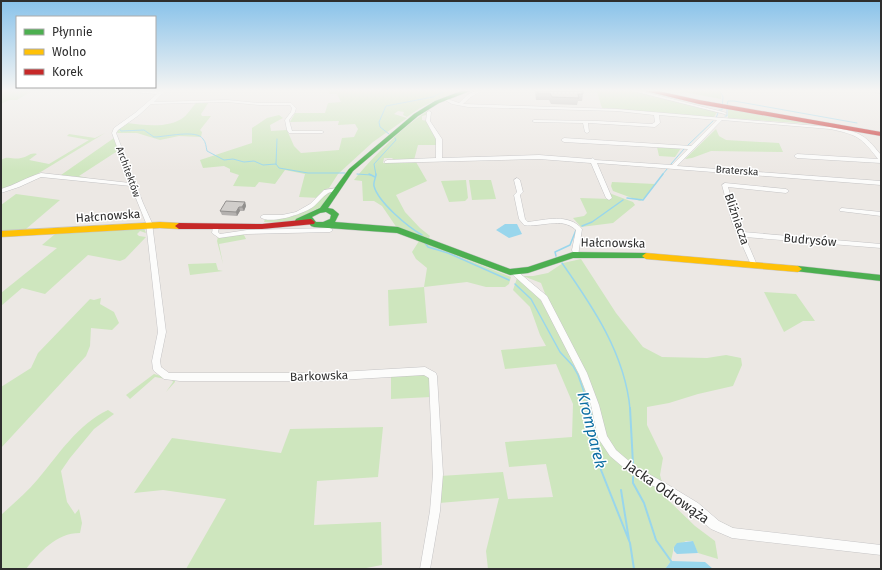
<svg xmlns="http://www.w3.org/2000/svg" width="882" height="570" viewBox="0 0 882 570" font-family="'Fira Sans',sans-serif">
  <rect width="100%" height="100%" fill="#ece8e4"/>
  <path fill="#cee6be" d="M1,91h31l-15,9h-8l-8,4z
    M329,91h133c-20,6 -38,13 -55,26l-4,-2 1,-3 -6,-1 -4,3 13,4 -34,24 -35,32 -9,14 -3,1 -7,9 -20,-1 6,-23 -20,-4 -10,14 -16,-2 -4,5 -22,-1 6,-11 -9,-3v-3l-6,-3 -21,2 -3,-8 52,-17v-15l15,-10 12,-3 4,3 -13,7 1,6 16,-1 7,16 7,7 38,-3 3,-12 12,-1 4,-8 -3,-5 -17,1 1,-4 -49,1 5,-9h30l3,-10 13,-1 -4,-8h-8z
    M578,91h54l85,21 -3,5 -112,-9 -5,-16z
    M678,91h43v8z
    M209,102l-8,12 1,2h9l-11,14 2,2 -1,5 -22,-1 -19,4 -23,-7h-19l-2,-1 11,-9c17,2 42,6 57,-6 4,-3 8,-10 12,-14z
    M728,109l97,16 -97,-7z
    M429,110l-3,5 -4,1v4l5,1c2,9 10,15 10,24h-19l-4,15h-20l-2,-2h-8l-1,5 33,-1 11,19 -31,14 9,17 15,16 10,8 -1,2 -32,-10 -15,-22 -8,-5h-11l-1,-20 -8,-1c19,-23 49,-54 75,-70z
    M716,129l3,7 7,4 53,3 4,9 -72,-1 -19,7 -7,1z
    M105,133l-71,43 -33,14v-30c7,-5 12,0 20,-2 7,-1 9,-6 16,-4l-8,6 20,4 40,-24 -22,-4 2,-2 26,4z
    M114,138l5,12 -40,26 9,2 -27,-3z
    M657,147l24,1 -6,9 -16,-1z
    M466,180l2,18 -3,3 -16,1 -8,-21z
    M469,180h22l5,19 -24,1z
    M612,182l43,2 -10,13 -5,4 -27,-10 -2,-5z
    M327,191l6,1 -12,15 -7,3 -14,9 -18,4 -18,-1 1,-3c33,-1 40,-4 62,-28z
    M609,193l24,9 2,3 -22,18 -32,4 -8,-9 11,-2 3,-3 -7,-15 31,1z
    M16,194l44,6 -34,29 13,-1 -3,2 -35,2v-27z
    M144,228l2,5 -6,-2 -3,3 2,2 7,1 -21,22 -5,2 -32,-6 -43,39 -23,-6 -21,18v-13l56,-45 -15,-3 13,-11z
    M243,233l3,6 -27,5 4,20 -6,-23 1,-4z
    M419,241l92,36 -2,7 -4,3h-19l-19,-5 -43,5 3,36 -38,3 -1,-36 36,-3 3,-19 -11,-9 -4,-7z
    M581,259l35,54 27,34 19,10 45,1 19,-3 15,3 1,7 -9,21 -35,8 -29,9 -22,4v18l16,33 -3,17 6,23 29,28 20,15 3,18 -20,-6 -6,-12h-6l-12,6 -3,14 -6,8h-177l-2,-18 13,-53 -60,5 1,-27 63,-4 5,27 45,-2 -7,-33 -37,3 -4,-25 67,-5 1,-33 -17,-40 -51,5 -4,-19 45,-4 -6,-11 -10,-28 -17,-17 4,-12 23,21 23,42 -22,-58 -18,-7h10l15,-3 15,-10z
    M216,263l2,7 5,1 -33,4 -2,-11z
    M764,292l32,2 19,27h-12l-19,11z
    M101,298l-1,6 14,8 5,11 -7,7 -21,-2 -1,18 -4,10 -85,92v-61l30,-19 7,-15 52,-54 4,1z
    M154,374l21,6v2l-9,10 7,-10 -1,-2 -17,-3 -25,22 -4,-4z
    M420,374l11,4v19l-40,2v-23z
    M108,410l6,4 -20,15 -24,29 -9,13 6,31 8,12 4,-5 3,14 -2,10c-24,0 -40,19 -54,36h-25v-54c13,-12 26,-23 37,-36 21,-25 40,-55 70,-69z
    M383,427l-5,50 -61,4 -3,44 67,-3 1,43 -21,4h-175l40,-70 -63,-9 -29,3 38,-55 109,15 9,-24z"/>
  <path fill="#99d6ec" d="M505,224h12l5,10 -13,4 -13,-8z
    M693,541l5,12 -21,1 -3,-3v-4l3,-4z
    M671,561l34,1 8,7h-48z"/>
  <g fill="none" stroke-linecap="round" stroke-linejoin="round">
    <path stroke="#99d6ec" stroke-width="1" d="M727,105l1,-4h6l123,22
      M719,110h3l1,-13 -3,-6
      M725,116h2v-7
      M716,118l2,-5
      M119,128l2,3 23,-1 10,7c11,0 43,-8 49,2 3,3 3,8 4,12l17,9 9,-1 11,3 10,-1 9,4 13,-1 3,4 29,5h37
      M389,134l-9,-7 -1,-5 7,-16 47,-9 11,-6
      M687,146l26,-25
      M276,164l1,-25
      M671,164l13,-15
      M357,174l14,1
      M376,175l-2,-11 22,-24 -1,-2
      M662,175l6,-7"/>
    <path stroke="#99d6ec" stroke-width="1.5" d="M369,174l6,3
      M376,174c0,4 -3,8 -2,12 4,16 34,41 48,49
      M627,198l16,2 20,-26
      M582,226l10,-4 31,-22
      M425,243l3,4 20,6 61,27
      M556,256l-1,-4 15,-7 6,-15
      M562,263c31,44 63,91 68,146
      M515,284l16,15 29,53 13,14 5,9 12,34"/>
    <path stroke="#99d6ec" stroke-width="2" d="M590,408l11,62 29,73
      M630,408l3,56
      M633,477v6l11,20 12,37 15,21
      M621,490l8,50
      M630,543l4,26"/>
    <defs>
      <path id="street" d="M128,91h37l-11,11 73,-2 32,3h32l5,5 -1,4 -6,8 3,11h30l2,1 -2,1h-33l-2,-3 -2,-10 6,-8 1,-4 -2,-3h-31l-32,-3 -76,2 -12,11 -21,15 -2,3 27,70 9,20 14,109 -6,29 1,6 8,6h153l103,-6 11,6 1,3 6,98 -3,37 -10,58h-10l10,-58 3,-37 -4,-96 -5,-3 -102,6h-142l-16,-2 -10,-8 -1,-2 -1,-8 6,-29 -12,-109 -15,-37 -90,-9 -22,10 -18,6v-4c14,-4 26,-12 40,-16l89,10 -18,-50 2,-5 21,-15 22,-19 -27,-2z
        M475,91h6l-10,6 -8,7 154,5 213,18c28,5 33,5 51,28v8l-84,-5 -3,-2 3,-2 81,5c-17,-22 -20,-24 -48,-30l-108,-9 -45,46 204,15v4l-284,-22 15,35 -3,2 -3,-2 -15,-35 -52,-4 -154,4 -1,-1 3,-2 49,-2v-19l-10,-18 1,-9 2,-1 2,1 -1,9 12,18v19l97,-3 52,4 2,-1 2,2 77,5 16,-16 -124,-7 -3,-2 3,-2 127,8 26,-26 -58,-5 1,8 -5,4 -67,-4 1,9 -2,1 -2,-1 -2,-9 -49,-1 -2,-1 2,-1 64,1 54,3 3,-2 -1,-7 -37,-4 -149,-4 -16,-3 -9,-5 2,-1 14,5 8,-8z
        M633,91h8l86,22 -2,1z
        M866,91h15v2z
        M517,178l3,2 3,12 -3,3 5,24 3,3c17,-2 41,-9 54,7l-4,27h-4l-2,-6 4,-20c-15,-14 -35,-2 -52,-5l-5,-6 -5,-24 3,-3 -3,-12z
        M725,183l61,6 3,2 -3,2 -58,-6 10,35 5,10 138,12v4l-136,-11 12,28 -1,2h-4l-20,-45 -10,-37z
        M337,188l2,1v2c-4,1 -9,0 -12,3 -5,3 -9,9 -14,13 -10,7 -43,18 -53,10l3,-2h19l14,-3 14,-8 14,-14z
        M842,208l39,4v4l-41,-5 -1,-1 1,-1z
        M216,225l3,2 -1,5 2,2 27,-4 83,-2 3,2 -3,2 -83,2 -28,4 -7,-5 1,-6z
        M513,271h4l30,25 40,77 12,32 8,31 9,14 20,17 29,16 33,20 21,18 14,7 148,17v10l-149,-17 -21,-9 -21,-18 -31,-22 -29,-16 -20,-17 -12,-18 -7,-33 -12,-31 -38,-74 -28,-25 -1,-2z"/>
      <path id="fast" d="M461,91h9l-31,12 -21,13 -65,55 -25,37 5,1 6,5 -4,8 63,5 112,42 18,-2 45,-15 73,1 4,3 -1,2h-76l-45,15 -18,2 -113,-42 -83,-6 -3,-1 -4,-6 -8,4 -3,-1 -1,-2 1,-2 24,-11 29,-39 65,-55 21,-13zM326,212l5,3 -1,4 -7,3h-7l-4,-5 8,-4z
        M798,266l83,9v6l-86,-10 -1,-2z"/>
      <path id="slow" d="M160,222l19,1 4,3 -4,3 -19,-1 -159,9v-6z
        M646,253l152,13 4,3 -4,3 -152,-13 -4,-3z"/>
      <path id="jam" d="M646,91h12l41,9 182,32v4l-182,-32z
        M311,219l4,3 -1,2 -52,5h-83l-4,-3 4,-3 83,1z"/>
    </defs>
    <use href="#street" stroke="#c5c4c5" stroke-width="1"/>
    <use href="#fast" stroke="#c5c4c5" stroke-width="1"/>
    <use href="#slow" stroke="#c5c4c5" stroke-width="1"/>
    <use href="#jam" stroke="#c5c4c5" stroke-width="1"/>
    <use href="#street" fill="#fcfcfb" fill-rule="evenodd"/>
    <use href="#fast" fill="#4caf50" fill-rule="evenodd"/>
    <use href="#slow" fill="#ffc107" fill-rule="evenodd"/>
    <use href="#jam" fill="#c62828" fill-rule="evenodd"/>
  </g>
  <path fill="#b4b1af" d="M535,91h48v3l-1,7h-4l-1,4 -26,-1 -2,-4h-13z
    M245,202l1,4 -2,5h-4l-3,5 -15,-1 -2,-4z"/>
  <path fill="#92908e" d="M245,202l1,4 -2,5 -2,-4z
    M239,207l1,4 -3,5 -1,-4z"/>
  <path fill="#d1cecb" stroke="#92908e" d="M537,91h46v3h-5l1,4 -27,-1 -2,-4h-13z
    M226,201l19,1 -3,5h-3l-3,5 -16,-1z"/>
  <linearGradient id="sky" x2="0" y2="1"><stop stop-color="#88c2ea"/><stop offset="0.53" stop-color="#f6f5f3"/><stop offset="1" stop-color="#f6f5f3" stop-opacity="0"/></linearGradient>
  <rect width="882" height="171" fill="url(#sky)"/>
  <g text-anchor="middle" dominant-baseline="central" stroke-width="3" stroke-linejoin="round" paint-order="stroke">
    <g font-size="10" fill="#2e2e2e" stroke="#fff">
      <text transform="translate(737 171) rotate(4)">Braterska</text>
      <text transform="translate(128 172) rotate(70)">Architektów</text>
    </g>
    <g font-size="12" fill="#2e2e2e" stroke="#fff">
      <text transform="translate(108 216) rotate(-4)">Hałcnowska</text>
      <text transform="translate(737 219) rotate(71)">Bliźniacza</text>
      <text transform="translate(810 240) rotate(5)">Budrysów</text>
      <text transform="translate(613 243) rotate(1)">Hałcnowska</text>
      <text transform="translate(319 376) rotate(-2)">Barkowska</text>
    </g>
    <g font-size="14" fill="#2e2e2e" stroke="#fff">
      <text transform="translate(667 492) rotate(35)">Jacka Odrowąża</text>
    </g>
    <g font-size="16" font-style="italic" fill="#0d6fa3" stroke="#fff">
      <text transform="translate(592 430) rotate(76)">Kromparek</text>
    </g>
  </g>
  <rect width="882" height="570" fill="none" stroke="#2e2e2e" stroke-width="4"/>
  <rect x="16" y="16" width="140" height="72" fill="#ffffff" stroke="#ababab"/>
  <rect x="24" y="29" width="20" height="6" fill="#4caf50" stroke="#ababab"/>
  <text x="52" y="36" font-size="12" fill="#2e2e2e">Płynnie</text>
  <rect x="24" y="49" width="20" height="6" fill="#ffc107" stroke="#ababab"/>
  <text x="52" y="56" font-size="12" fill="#2e2e2e">Wolno</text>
  <rect x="24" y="69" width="20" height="6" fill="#c62828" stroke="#ababab"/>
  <text x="52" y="76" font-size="12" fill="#2e2e2e">Korek</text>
</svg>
